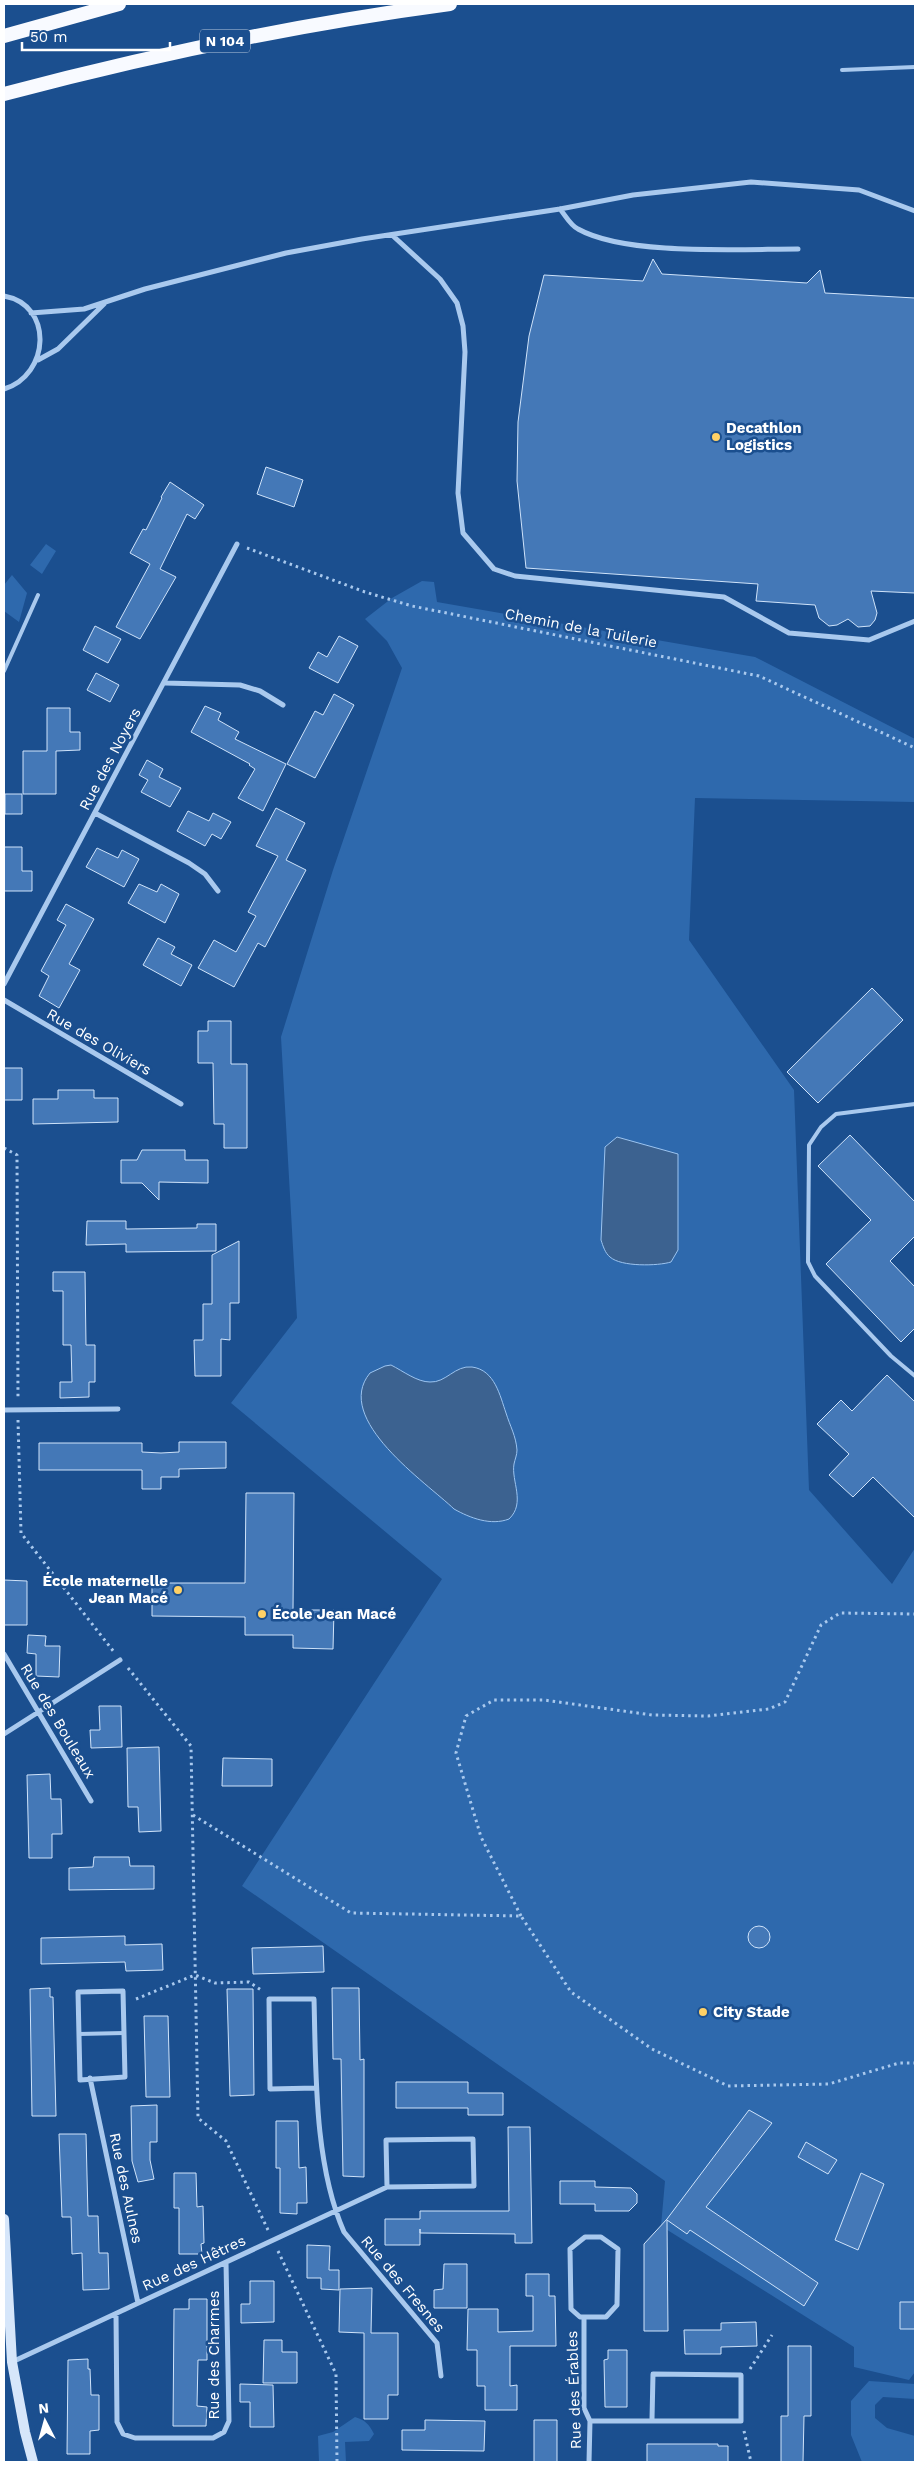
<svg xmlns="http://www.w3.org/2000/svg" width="919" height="2466" viewBox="0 0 919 2466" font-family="'Work Sans',sans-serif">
  <rect width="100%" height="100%" fill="#1b4f8f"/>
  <path fill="#2e69ad" d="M46,544l10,7 -14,23 -12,-9z
    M12,575l15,18 -8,29 -15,-11v-26z
    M422,581l12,1 3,20 318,55 160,82v63l-220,-4 -6,142 105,150 15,400 83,94 23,-36v824l-6,8 -55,-13v-20l-193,-121 4,-45 -423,-295 200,-307 -211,-176 66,-85 -16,-281 52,-167 69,-202 -15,-27 -22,-22 27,-21z
    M869,2381l46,3v15l-32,-2 -8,8v13l12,10 28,8v26h-53l-11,-27v-34z
    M355,2417c10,3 14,7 19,17l-5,7 -24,1 1,20h-27l-1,-26 15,-4z"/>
  <path fill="#3c6290" stroke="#9cc4f0" d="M617,1137l61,17v96l-7,12c-13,4 -50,5 -61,-5 -5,-4 -7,-11 -9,-17l4,-93z
    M391,1365c12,6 26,17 39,17 16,1 25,-17 42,-15 23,3 28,29 34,46 4,13 10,23 11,37 0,5 -2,9 -3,14 -3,17 12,39 -5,55 -18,7 -39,-1 -55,-10 -27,-26 -122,-90 -84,-136l15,-7z"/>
  <path fill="#4478b7" stroke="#cfe3fa" d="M653,259l9,15 145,9 13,-13 5,23 90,5v295l-44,-2 6,22 -2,7 -5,6 -12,1 -10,-8 -11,6 -8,1 -10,-8 -4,-13 -59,-4 2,-17 -232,-16 -9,-87 1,-59 11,-86 15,-61 99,6z
    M266,467l37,13 -9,27 -37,-13z
    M170,482l34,23 -9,14 -8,-5 -27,55 16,8 -36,62 -24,-12 34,-63 -20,-11 13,-24 3,1 16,-32 -1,-1z
    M95,626l26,13 -13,24 -25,-13z
    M339,636l19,10 -20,37 -29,-15 9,-16 9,5z
    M96,673l23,12 -9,17 -23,-12z
    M334,694l20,11 -39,73 -28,-14 28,-53 8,4z
    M205,706l16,7 -3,7 21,12 -4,7 51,25 -23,47 -25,-13 17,-29 -6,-4 1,-1 -59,-32z
    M47,708h23v24h10v18l-24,1v43h-33v-43h24z
    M147,760l16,9 -4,8 22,11 -11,19 -29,-15 7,-12 -9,-5z
    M5,794h17v20h-17z
    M276,808l29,15 -19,37 20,10 -41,77 -7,-4 -24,44 -36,-19 16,-28 22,12 20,-36 -8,-4 30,-56 -22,-10z
    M188,811l21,10 4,-8 18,9 -10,17 -9,-5 -7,12 -28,-15z
    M4,847h18v24h10v20h-28z
    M97,848l21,10 4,-8 17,9 -15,28 -38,-20z
    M139,884l18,8 4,-8 18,10 -14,29 -37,-20z
    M66,904l28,15 -25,45 11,6 -21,38 -20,-12 10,-20 -8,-5 25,-46 -9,-5z
    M158,938l17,9 -4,7 21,11 -11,21 -38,-21z
    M872,988l31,32 -85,83 -31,-31z
    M208,1021h23v43h16v84h-23v-24h-10l-1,-61h-15v-32h10z
    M4,1068h18v32h-18z
    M58,1090h36v8h24v24l-85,2v-25h25z
    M850,1135l65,67v34l-25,25 25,26v41l-14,14 -75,-78 45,-44 -53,-54z
    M142,1150h43v10h23v23l-49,-1v18l-17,-17h-21v-23h16z
    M87,1221h39v8l71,-1v-4h19v27l-90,1v-8l-40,1z
    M239,1241v62h-9v37l-9,-1v37h-26l-1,-36h9v-36h9v-49z
    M53,1272h32l1,73h9v37h-6v15l-29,1v-16h12l-1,-37h-8v-54h-10z
    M887,1375l28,27v116l-42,-41 -20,20 -24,-22 20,-21 -32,-30 24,-24 11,11z
    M179,1442h47v26l-47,1v8h-18v12h-19v-19h-103v-27h103v9l19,1 18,-1z
    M246,1493h48l-1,117h41l-1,39 -40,-1v-13h-48v-18l-93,-1v-33h93z
    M4,1580l23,1v44h-23z
    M28,1635l18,1 -1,10h15l-1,31 -23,-1v-22l-9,-1z
    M99,1706h22l1,41 -31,1 -1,-18h10z
    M159,1747l2,84 -22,1 -1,-25h-10l-1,-59z
    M223,1758l49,1v27h-50z
    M50,1774l1,25h10l1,35h-10v24h-23l-2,-83z
    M94,1857h35l1,9h24v23l-85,1v-22l24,-1z
    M748 1937a11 11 0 1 1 22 0a11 11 0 1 1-22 0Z
    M125,1936v9l37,-1 1,26 -37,1 -1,-9 -84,2v-26z
    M323,1946l1,26 -71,2 -1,-26z
    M50,1988v9h3l3,119h-24l-2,-127z
    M332,1988h27l1,72 4,-1v118l-21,-1 -2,-117h-8z
    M227,1989h26l1,106 -24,1z
    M144,2016h24l2,81h-24z
    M396,2082h72v11h35v22h-35v-7h-72z
    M157,2105v37h-7v18l4,19 -16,3 -6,-21 -1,-55z
    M749,2110l23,13 -66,84 112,76 -14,23 -114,-76 -3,4 -20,-14 1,111h-24v-87l23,-25z
    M276,2121h22l1,47 7,-1 1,36h-10v11l-17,-1v-45h-4z
    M508,2127h22l2,116h-17v-9l-95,-1v-4v16h-35v-26h35v-8h89z
    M59,2134h27l2,82h10l1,37h9l1,36 -26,1 -1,-37 -10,1 -1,-37h-9z
    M806,2142l31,18 -9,14 -30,-17z
    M174,2173h22l1,34 6,-1 1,37 -3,1 1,10h-23v-46h-5z
    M861,2173l23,11 -26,66 -23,-10z
    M560,2181h35v6l36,1 6,6v9l-8,8h-34v-7h-35z
    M307,2245l23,1 -1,24h10v20l-18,-1v-11h-14z
    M444,2264h23v44h-33v-18l9,-1z
    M526,2274h23v22h6l1,50h-46v40l7,-1v25h-32v-24h-8v-36h-10l1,-41h30v23l35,-1v-35h-7z
    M250,2281h24v41l-33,1v-19h9z
    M372,2288l-1,45h27v62h-10v24h-24v-86l-25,-1 1,-43z
    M189,2299h18v61h-9l-1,46 10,1 -1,19h-33l1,-117h15z
    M900,2302h15v27h-15z
    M756,2322l1,24 -36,1v7h-36l-1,-24h37v-7z
    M264,2340h18v12h15v31h-34z
    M788,2346h23v70h-7l-1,46h-22v-46h7z
    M608,2350h19v57h-22l-1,-47 4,-1z
    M88,2359v10h2l1,26h8v35l-9,1v23h-23l1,-94z
    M240,2384l33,1 1,42h-24v-25h-10z
    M425,2420l60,1 -1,30 -82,-1v-20h23z
    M534,2420h23v42h-23z
    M647,2444h71v2h10v16h-81z"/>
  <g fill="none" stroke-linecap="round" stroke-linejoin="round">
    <path stroke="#a9c9ee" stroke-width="3" stroke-dasharray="2.5 4" stroke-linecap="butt" d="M247,548l118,44 47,14 347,70 156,72
      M4,1148l13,7 1,244
      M18,1420l3,113 93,119
      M128,1668l63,78 7,372 28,23 42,89
      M193,1815l158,98 170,3 50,76 81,57 76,37 101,-2 70,-21h16
      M521,1916l-40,-79 -25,-84 10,-37 28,-16h50l108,15 56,1 61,-7 16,-7 36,-77 19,-12 75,1
      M136,1999l59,-24 20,8 34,-1 12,8
      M278,2251l58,123 1,88
      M750,2369l22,-34
      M744,2431l7,31"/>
    <path stroke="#a9c9ee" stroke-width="4" d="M842,70l73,-3
      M4,671l34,-76
      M915,1104l-79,10 -15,13 -12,18 -1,117 7,14 76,80 24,20
      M79,2034l45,-1"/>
    <path stroke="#a9c9ee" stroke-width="5" d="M560,209c5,6 11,17 18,20 48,27 163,20 220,20
      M392,235l48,44 17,24 6,23 2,26 -7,141 5,40 31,36 21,7 209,21 65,36 80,7 46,-19
      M4,296c50,9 46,79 0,93
      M31,313l53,-4 61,-20 141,-36 76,-14 198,-30 73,-14 118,-13 108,8 56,21
      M38,360l20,-11 46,-45
      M165,683l75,2 20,6 23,14
      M95,813l94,50 16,11 13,17
      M4,984l233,-440
      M4,1000l177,104
      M4,1410l114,-1
      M4,1654l87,147
      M4,1734l116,-74
      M123,1991l2,86 -45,3 -2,-88z
      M90,2078l48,225
      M316,2088l-46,1 -1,-90h45c2,73 0,165 30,233l93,111 4,33
      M585,2237h16l17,12 -1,56 -11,12h-26l-9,-8 -1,-60z
      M116,2314l1,108 6,12 12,4h78l11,-6 5,-11 -3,-159
      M584,2317v91l6,13 -1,41
      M12,2362l375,-175 87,-1 -1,-47 -87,1 1,47
      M590,2421h151v-46l-88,-1 -1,45"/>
    <path stroke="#d6e6fa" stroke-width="10" d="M4,2219l8,143 13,70 8,30"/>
    <path stroke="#f8faff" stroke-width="14" d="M4,36l115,-32
      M4,94c147,-39 296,-70 446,-90"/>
  </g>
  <g fill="#ffd166" stroke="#1b4f8f" stroke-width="2">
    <circle cx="716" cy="437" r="5"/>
    <circle cx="178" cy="1590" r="5"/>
    <circle cx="262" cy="1614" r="5"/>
    <circle cx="703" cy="2012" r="5"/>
  </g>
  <g text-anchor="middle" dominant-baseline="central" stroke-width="5" stroke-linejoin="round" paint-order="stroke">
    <rect fill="#1b4f8f" stroke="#bbcadd" stroke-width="1" x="200" y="29.5" width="50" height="23" rx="4"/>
    <g font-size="14" font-weight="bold" fill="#fff">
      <text x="225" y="41">N 104</text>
    </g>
    <g font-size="15" font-weight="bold" fill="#fff" stroke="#1b4f8f" text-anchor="start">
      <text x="726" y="428">Decathlon<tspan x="726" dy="17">Logistics</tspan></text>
      <text x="168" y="1581" text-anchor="end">École maternelle<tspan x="168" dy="17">Jean Macé</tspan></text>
      <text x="272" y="1614">École Jean Macé</text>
      <text x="713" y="2012">City Stade</text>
    </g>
    <g font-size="15" fill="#fff" stroke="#1b4f8f">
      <text transform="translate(581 628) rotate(11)">Chemin de la Tuilerie</text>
      <text transform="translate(110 759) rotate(-62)">Rue des Noyers</text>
      <text transform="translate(99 1042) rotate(30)">Rue des Oliviers</text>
      <text transform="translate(58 1721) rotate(59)">Rue des Bouleaux</text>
      <text transform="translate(126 2188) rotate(78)">Rue des Aulnes</text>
      <text transform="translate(194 2263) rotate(-25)">Rue des Hêtres</text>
      <text transform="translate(403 2284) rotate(50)">Rue des Fresnes</text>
      <text transform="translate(214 2355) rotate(-90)">Rue des Charmes</text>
      <text transform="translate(574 2390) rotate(-92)">Rue des Érables</text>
    </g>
  </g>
  <rect width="919" height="2466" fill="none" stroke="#ffffff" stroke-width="10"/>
  <g transform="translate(45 2421) rotate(354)" stroke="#1b4f8f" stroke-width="4" paint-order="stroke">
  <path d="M0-4L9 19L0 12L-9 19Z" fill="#ffffff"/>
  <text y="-8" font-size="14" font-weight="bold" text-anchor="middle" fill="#ffffff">N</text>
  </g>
  <path d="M22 42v8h148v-8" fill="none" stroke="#ffffff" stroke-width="2.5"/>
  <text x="30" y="42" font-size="15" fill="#ffffff" stroke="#1b4f8f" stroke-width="4" paint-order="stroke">50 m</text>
</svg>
